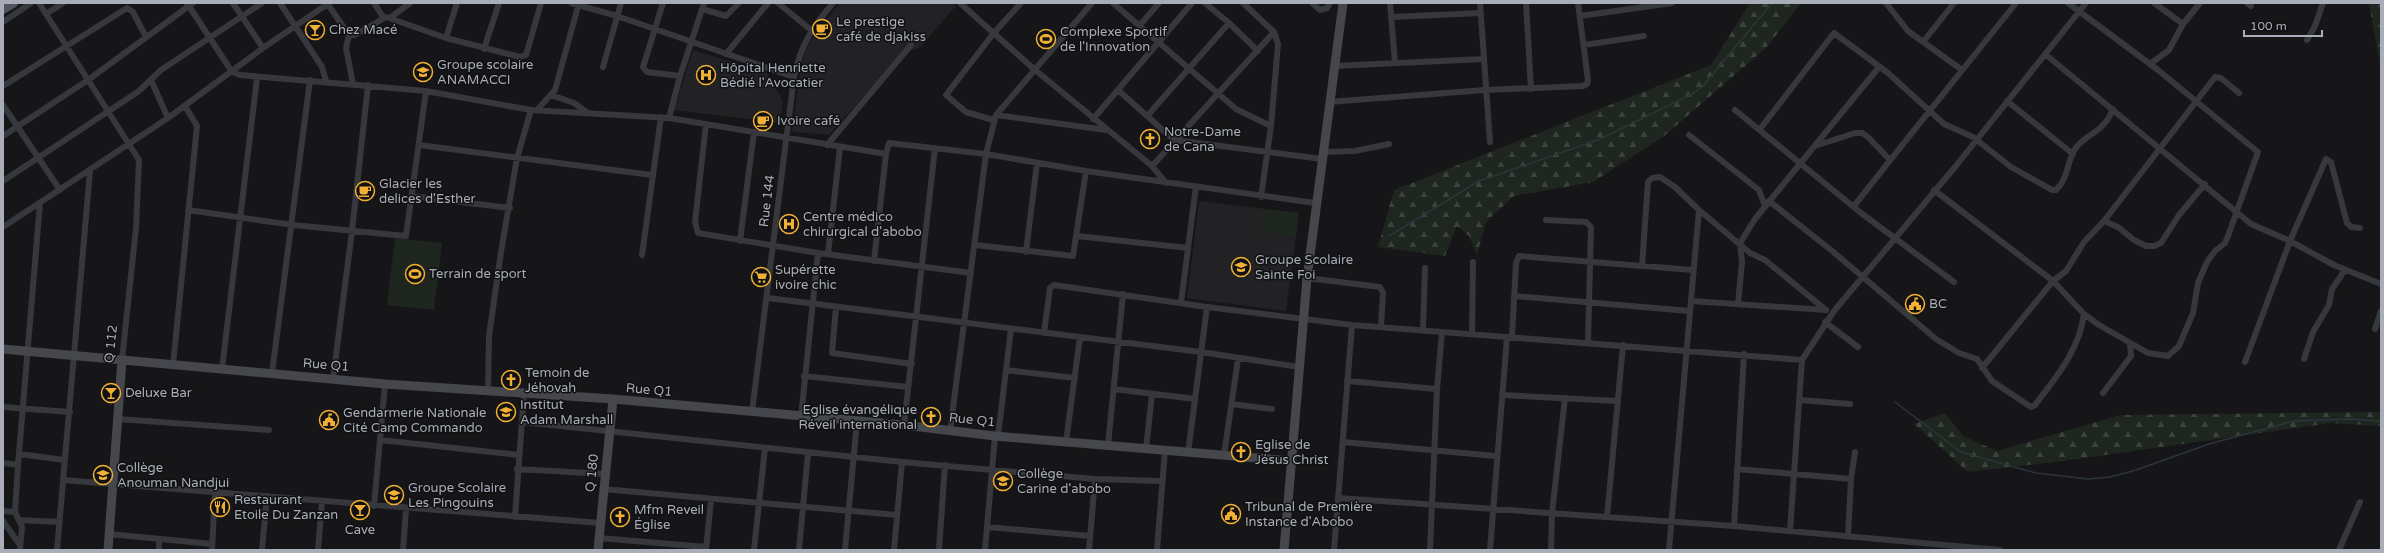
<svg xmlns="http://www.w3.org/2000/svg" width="2384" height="553" viewBox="0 0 2384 553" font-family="'Varela Round',sans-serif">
  <defs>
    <pattern id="forest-firs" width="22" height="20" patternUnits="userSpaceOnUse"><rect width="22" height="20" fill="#1e261f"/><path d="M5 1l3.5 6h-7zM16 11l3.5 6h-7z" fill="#3c433d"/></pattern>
  </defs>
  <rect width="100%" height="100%" fill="#161618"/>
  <path fill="#222225" d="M840,3h112l4,3 -36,41 -20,8 -71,80 -37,-3 9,-66 5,-17 9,-15z
    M693,50l74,23 16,28 -3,22 -106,-13z
    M1199,201l100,12 -13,98 -99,-13z"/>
  <path fill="url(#forest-firs)" d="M1750,3h51l-35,45 -102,88 -71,46 -79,14 -28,26 -9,33 -8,-19 -12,-10 -12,30 -67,-9 16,-57 317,-125z
    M2369,3h12v67z
    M2381,412v14l-50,-3 -268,38 -95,11 -54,-48 31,-11 18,23 34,15 123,-36z"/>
  <path fill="#1e261f" d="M1262,209l37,4 -3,23 -37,-4z
    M395,238l47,5 -8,67 -47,-5z"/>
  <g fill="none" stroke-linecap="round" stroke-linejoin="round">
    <path stroke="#2c353c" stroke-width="1.5" d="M1389,236l90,-55 119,-41 94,-46 10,-7 70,-84
      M1895,402l66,50 75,21 52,6 22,-2 26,-7 73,-26 85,-23 54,-2 33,2"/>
    <path stroke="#37383d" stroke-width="6" d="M39,3l100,157 -3,68 -14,132
      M187,3l45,69 8,3 186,16 105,19 138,8 217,36
      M233,3l30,45
      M280,3l42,64 4,14
      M327,3l22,32h6l31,-18 60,21 74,19 6,-2 1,-3 14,-49
      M374,3l9,14
      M571,3l46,13 177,61
      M663,3l-20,64 4,5 33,4
      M778,3l33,27
      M960,3l74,66 118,97 14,17
      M1113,3l123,106 35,17
      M1205,3l24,20
      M1243,3l31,29 4,12 -7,82 -10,71
      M1312,3l8,7 7,-2 3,-5
      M1390,3l5,60
      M1480,3l10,139
      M1526,3l5,86
      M1886,3l22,28 54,39
      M2154,3l29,21
      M2247,3l4,3
      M702,9l24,7 13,-13
      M46,14l17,-11
      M1580,16l92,-13
      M1391,17l90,-4
      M390,18l20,-15
      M3,22l28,-19
      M1139,26l20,-23
      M349,35l-3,13 7,36
      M446,38l11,-35
      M2307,40l8,-14 8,-23
      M1923,42l31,-39
      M1584,45l60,-9
      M484,49l15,-46
      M726,54l42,-51
      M2045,54l206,170 39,17 44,24 47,19
      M2150,64l19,-14 14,-26 17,-21
      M1334,66l150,-7
      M603,67l18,-64
      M151,80l17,38
      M3,86l124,-78 6,4 13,25
      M1118,90l56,50 148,19
      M551,95l23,8 14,10
      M2007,101l66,53
      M1329,102l156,-12 98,-4 4,-2 1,-4 -10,-77
      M3,105l57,85
      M537,110l18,-20 24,-87
      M1735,110l126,103 93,69
      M996,115l110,15
      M1148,115l81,-92 29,28
      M669,118l11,-42 24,-73
      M1093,119l99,-116
      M993,120l-27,-8 -20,-17 47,-61 28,-31
      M706,124l-11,98 3,11 120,20 153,20
      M1760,129l74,-96 54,40 56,51 29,13 38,30 41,23h4c12,-11 11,-28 19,-41 11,-16 28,-15 38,-40
      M1689,135l70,55 6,16
      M3,136l85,-56 105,-77
      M419,145l233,30
      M827,145l84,-100
      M1815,146l40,-13h7l6,4 22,23
      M1323,152l32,-1 34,-7
      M1152,166l122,-134
      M3,181l136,-90 22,-21 101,-67
      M1934,190l119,91 31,33 15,11 49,28 20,3 11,-10 14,-33 5,-30 9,-21 8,-11 10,-8 3,-7 30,-84 -100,-82 -90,-67
      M412,196l98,12
      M1769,201l62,49 105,89 23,14 18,6 15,22 39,26 4,-2c21,-28 44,-54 49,-91
      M1854,206c53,-68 108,-135 162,-203
      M188,210l105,15 113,11 20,-145
      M1546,220l40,2 5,5 -3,116
      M2104,221l14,6 16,13 12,6h8l7,-3 18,-28 26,-31
      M3,227l165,-109 95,-70 66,-45
      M1077,236l111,12
      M740,241l14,-109
      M975,245l98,11 13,-85
      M1026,252l11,-89
      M828,254l12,-106
      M642,255l19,-138
      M874,261l12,-107 3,-11 97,11 100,17 229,32
      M1642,266l6,-84 4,-4 8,-1 15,10 24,23 51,43 15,7 61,50
      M1307,278l73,9 3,6 -2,34
      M1515,296l174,15
      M768,298l433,54 98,15
      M1691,301l135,9
      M1181,303l15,-117
      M1738,304l4,-42 -2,-19 15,-24 124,-152
      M836,307l-4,46 80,11
      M1825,322l33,25
      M2375,329l6,-18
      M1423,330l2,-62
      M1044,333l6,-45 4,-3 153,22 145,18 450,35
      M1472,334l1,-72
      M1512,337l4,-74 3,-7 174,14
      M2304,359l9,-27 16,-27 3,-16 13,-19
      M2245,362l45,-121 36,-82 5,3 16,61 4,4 9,1
      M173,365l24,-239 -12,-20
      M1982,368l71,-87 13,-10 18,-29 20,-21 111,-144 6,1 18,15
      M222,369l35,-291
      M1006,370l69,8
      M272,373l38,-293
      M804,376l104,11
      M333,379l19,-148 16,-146
      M1347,381l90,8
      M1114,389l81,10
      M488,391l1,-55 12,-84 16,-94 14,-48
      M2103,393l28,-37 -1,-13
      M1502,395l116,6
      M1800,400l50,4
      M1231,404l41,5
      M3,407l67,5
      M752,412l42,-335c7,-33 18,-49 39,-74
      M801,417l17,-164
      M118,419l151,11
      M522,422l380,40 193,17 67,2
      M904,425l31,-277
      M950,431l36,-277 10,-39 96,-112
      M998,436l13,-107
      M380,440l139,15
      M1066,442l14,-105
      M1343,442l153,14
      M1108,445l15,-151
      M1146,449l6,-55
      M1188,453l19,-146
      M19,454l46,6
      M1224,455l14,-96
      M3,463l15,2
      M517,469l88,5
      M1737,469l114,10 4,-27
      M63,480l537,43
      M603,489l294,26
      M1338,498l396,28 266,24
      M374,506l11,-122
      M3,511l12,1
      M515,517l9,-124
      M1607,517l16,-172
      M20,520l39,2
      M3,521l17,24
      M1734,526l10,-172
      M987,527l103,9
      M1790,531l12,-171 32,-49 121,-144 131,-164
      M109,534l103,10
      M1848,536l3,-57
      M599,538l107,9
      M20,550l2,-23 -7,-15 3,-47 22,-262
      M57,550l33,-379
      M159,550v-11
      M212,550l3,-59
      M262,550l5,-54
      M318,550l4,-49
      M403,550l3,-41
      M706,550l5,-50
      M754,550l11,-102
      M799,550l9,-97
      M845,550l12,-129
      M894,550l8,-88
      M939,550l6,-85
      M985,550l10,-114
      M1089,550l6,-71
      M1157,550l8,-100
      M1334,550l18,-225
      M1430,550l7,-161 5,-57
      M1490,550l17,-213
      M1551,550l1,-37 13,-115
      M1669,550l30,-340
      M2339,550l21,-48"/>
    <path stroke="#45474d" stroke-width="9" d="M3,349l382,35 228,15 291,26 91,11 297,25
      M108,550l14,-190
      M598,550l15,-151
      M1284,550l23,-272 36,-275"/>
    <path stroke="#53555c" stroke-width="10" d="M3,9l10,-6"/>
  </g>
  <defs>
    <symbol id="cafe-ring" viewBox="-11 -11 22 22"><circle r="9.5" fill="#111113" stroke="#f2b134" stroke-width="1.5"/><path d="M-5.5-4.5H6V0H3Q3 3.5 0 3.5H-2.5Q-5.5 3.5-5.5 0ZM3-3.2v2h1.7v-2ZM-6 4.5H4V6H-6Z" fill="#f2b134"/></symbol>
    <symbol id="bar-ring" viewBox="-11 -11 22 22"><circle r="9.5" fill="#111113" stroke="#f2b134" stroke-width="1.5"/><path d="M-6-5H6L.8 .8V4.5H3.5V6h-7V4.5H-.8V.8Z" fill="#f2b134"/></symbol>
    <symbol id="stadium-ring" viewBox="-11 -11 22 22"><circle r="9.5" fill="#111113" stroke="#f2b134" stroke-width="1.5"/><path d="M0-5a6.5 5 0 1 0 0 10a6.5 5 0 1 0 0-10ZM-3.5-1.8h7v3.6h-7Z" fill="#f2b134"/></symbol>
    <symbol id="school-ring" viewBox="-11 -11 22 22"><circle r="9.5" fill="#111113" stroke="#f2b134" stroke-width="1.5"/><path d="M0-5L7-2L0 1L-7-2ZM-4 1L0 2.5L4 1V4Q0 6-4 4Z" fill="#f2b134"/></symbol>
    <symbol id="hospital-ring" viewBox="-11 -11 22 22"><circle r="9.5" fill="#111113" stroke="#f2b134" stroke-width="1.5"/><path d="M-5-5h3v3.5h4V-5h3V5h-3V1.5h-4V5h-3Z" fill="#f2b134"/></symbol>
    <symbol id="church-ring" viewBox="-11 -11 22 22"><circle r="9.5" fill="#111113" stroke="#f2b134" stroke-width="1.5"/><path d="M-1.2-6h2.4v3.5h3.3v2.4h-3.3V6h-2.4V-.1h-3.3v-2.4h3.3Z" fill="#f2b134"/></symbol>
    <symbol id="supermarket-ring" viewBox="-11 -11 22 22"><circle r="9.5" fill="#111113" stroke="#f2b134" stroke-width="1.5"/><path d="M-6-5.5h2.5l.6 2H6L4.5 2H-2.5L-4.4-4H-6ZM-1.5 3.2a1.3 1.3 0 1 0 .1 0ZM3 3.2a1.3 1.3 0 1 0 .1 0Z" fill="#f2b134"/></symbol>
    <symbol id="civic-ring" viewBox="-11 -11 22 22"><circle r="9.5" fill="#111113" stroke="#f2b134" stroke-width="1.5"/><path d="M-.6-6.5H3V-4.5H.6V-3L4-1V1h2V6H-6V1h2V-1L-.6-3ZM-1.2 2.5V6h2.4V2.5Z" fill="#f2b134"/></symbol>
    <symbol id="university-ring" viewBox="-11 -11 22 22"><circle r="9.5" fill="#111113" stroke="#f2b134" stroke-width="1.5"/><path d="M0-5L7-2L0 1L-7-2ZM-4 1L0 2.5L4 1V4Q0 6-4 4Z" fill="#f2b134"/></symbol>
    <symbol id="restaurant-ring" viewBox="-11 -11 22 22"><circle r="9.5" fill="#111113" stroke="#f2b134" stroke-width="1.5"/><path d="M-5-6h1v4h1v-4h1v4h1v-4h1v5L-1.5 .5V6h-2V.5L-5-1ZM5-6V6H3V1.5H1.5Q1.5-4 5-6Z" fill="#f2b134"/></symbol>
  </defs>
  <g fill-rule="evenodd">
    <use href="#cafe-ring" x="811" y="18" width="22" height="22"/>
    <use href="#bar-ring" x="304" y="19" width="22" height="22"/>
    <use href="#stadium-ring" x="1035" y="28" width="22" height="22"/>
    <use href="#school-ring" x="412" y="61" width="22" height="22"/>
    <use href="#hospital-ring" x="695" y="64" width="22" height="22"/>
    <use href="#cafe-ring" x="752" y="110" width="22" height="22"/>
    <use href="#church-ring" x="1139" y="128" width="22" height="22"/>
    <use href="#cafe-ring" x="354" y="180" width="22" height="22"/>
    <use href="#hospital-ring" x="778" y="213" width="22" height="22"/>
    <use href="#school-ring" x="1230" y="256" width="22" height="22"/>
    <use href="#stadium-ring" x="404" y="263" width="22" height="22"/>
    <use href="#supermarket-ring" x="750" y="266" width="22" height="22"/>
    <use href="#civic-ring" x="1904" y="293" width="22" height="22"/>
    <use href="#church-ring" x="500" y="369" width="22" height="22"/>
    <use href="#bar-ring" x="100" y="382" width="22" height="22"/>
    <use href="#university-ring" x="495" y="401" width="22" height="22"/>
    <use href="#church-ring" x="920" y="406" width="22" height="22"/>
    <use href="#civic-ring" x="318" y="409" width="22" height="22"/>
    <use href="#church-ring" x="1230" y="441" width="22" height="22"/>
    <use href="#school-ring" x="92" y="464" width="22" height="22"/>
    <use href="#school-ring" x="992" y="470" width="22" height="22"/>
    <use href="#school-ring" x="383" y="484" width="22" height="22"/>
    <use href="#restaurant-ring" x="209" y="496" width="22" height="22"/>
    <use href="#bar-ring" x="349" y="499" width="22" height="22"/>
    <use href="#civic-ring" x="1220" y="503" width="22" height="22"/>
    <use href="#church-ring" x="609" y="506" width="22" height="22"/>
  </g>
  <g text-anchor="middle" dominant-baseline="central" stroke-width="3" stroke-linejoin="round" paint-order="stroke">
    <g font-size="13" fill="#a8adb8" stroke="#111113" text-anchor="start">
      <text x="836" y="22">Le prestige<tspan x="836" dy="15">café de djakiss</tspan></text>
      <text x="329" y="30">Chez Macé</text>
      <text x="1060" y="32">Complexe Sportif<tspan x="1060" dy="15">de l'Innovation</tspan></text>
      <text x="437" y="65">Groupe scolaire<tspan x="437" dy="15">ANAMACCI</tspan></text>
      <text x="720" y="68">Hôpital Henriette<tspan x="720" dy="15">Bédié l'Avocatier</tspan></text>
      <text x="777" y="121">Ivoire café</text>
      <text x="1164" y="132">Notre-Dame<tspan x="1164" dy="15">de Cana</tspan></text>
      <text x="379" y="184">Glacier les<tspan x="379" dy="15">delices d'Esther</tspan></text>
      <text x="803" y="217">Centre médico<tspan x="803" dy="15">chirurgical d'abobo</tspan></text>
      <text x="1255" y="260">Groupe Scolaire<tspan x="1255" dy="15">Sainte Foi</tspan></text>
      <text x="775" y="270">Supérette<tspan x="775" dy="15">ivoire chic</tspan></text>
      <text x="429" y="274">Terrain de sport</text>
      <text x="1929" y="304">BC</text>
      <text x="525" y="373">Temoin de<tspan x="525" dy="15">Jéhovah</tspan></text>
      <text x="125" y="393">Deluxe Bar</text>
      <text x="520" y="405">Institut<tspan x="520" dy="15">Adam Marshall</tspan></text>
      <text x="917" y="410" text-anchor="end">Eglise évangélique<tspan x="917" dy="15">Réveil international</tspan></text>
      <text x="343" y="413">Gendarmerie Nationale<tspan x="343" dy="15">Cité Camp Commando</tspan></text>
      <text x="1255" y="445">Eglise de<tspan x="1255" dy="15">Jésus Christ</tspan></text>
      <text x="117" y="468">Collège<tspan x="117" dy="15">Anouman Nandjui</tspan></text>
      <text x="1017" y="474">Collège<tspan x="1017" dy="15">Carine d'abobo</tspan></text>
      <text x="408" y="488">Groupe Scolaire<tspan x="408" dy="15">Les Pingouins</tspan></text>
      <text x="234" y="500">Restaurant<tspan x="234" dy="15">Etoile Du Zanzan</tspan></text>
      <text x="1245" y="507">Tribunal de Première<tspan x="1245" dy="15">Instance d'Abobo</tspan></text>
      <text x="634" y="510">Mfm Reveil<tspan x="634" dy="15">Église</tspan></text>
      <text x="360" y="530" text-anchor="middle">Cave</text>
    </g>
    <g font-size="13" fill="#a8adb8" stroke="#111113">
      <text transform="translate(767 201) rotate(-83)">Rue 144</text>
      <text transform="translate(111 344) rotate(-84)">Q 112</text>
      <text transform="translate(326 365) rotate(5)">Rue Q1</text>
      <text transform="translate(649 390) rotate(5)">Rue Q1</text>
      <text transform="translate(972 420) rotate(6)">Rue Q1</text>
      <text transform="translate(592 473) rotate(-84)">Q 180</text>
    </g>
  </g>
  <rect width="2384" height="553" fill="none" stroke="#a8adb8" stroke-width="8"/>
  <path d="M2244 30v6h78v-6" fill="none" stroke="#a8adb8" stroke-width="2"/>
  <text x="2250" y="30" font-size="12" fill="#a8adb8" stroke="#111113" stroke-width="3" paint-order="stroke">100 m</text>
</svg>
